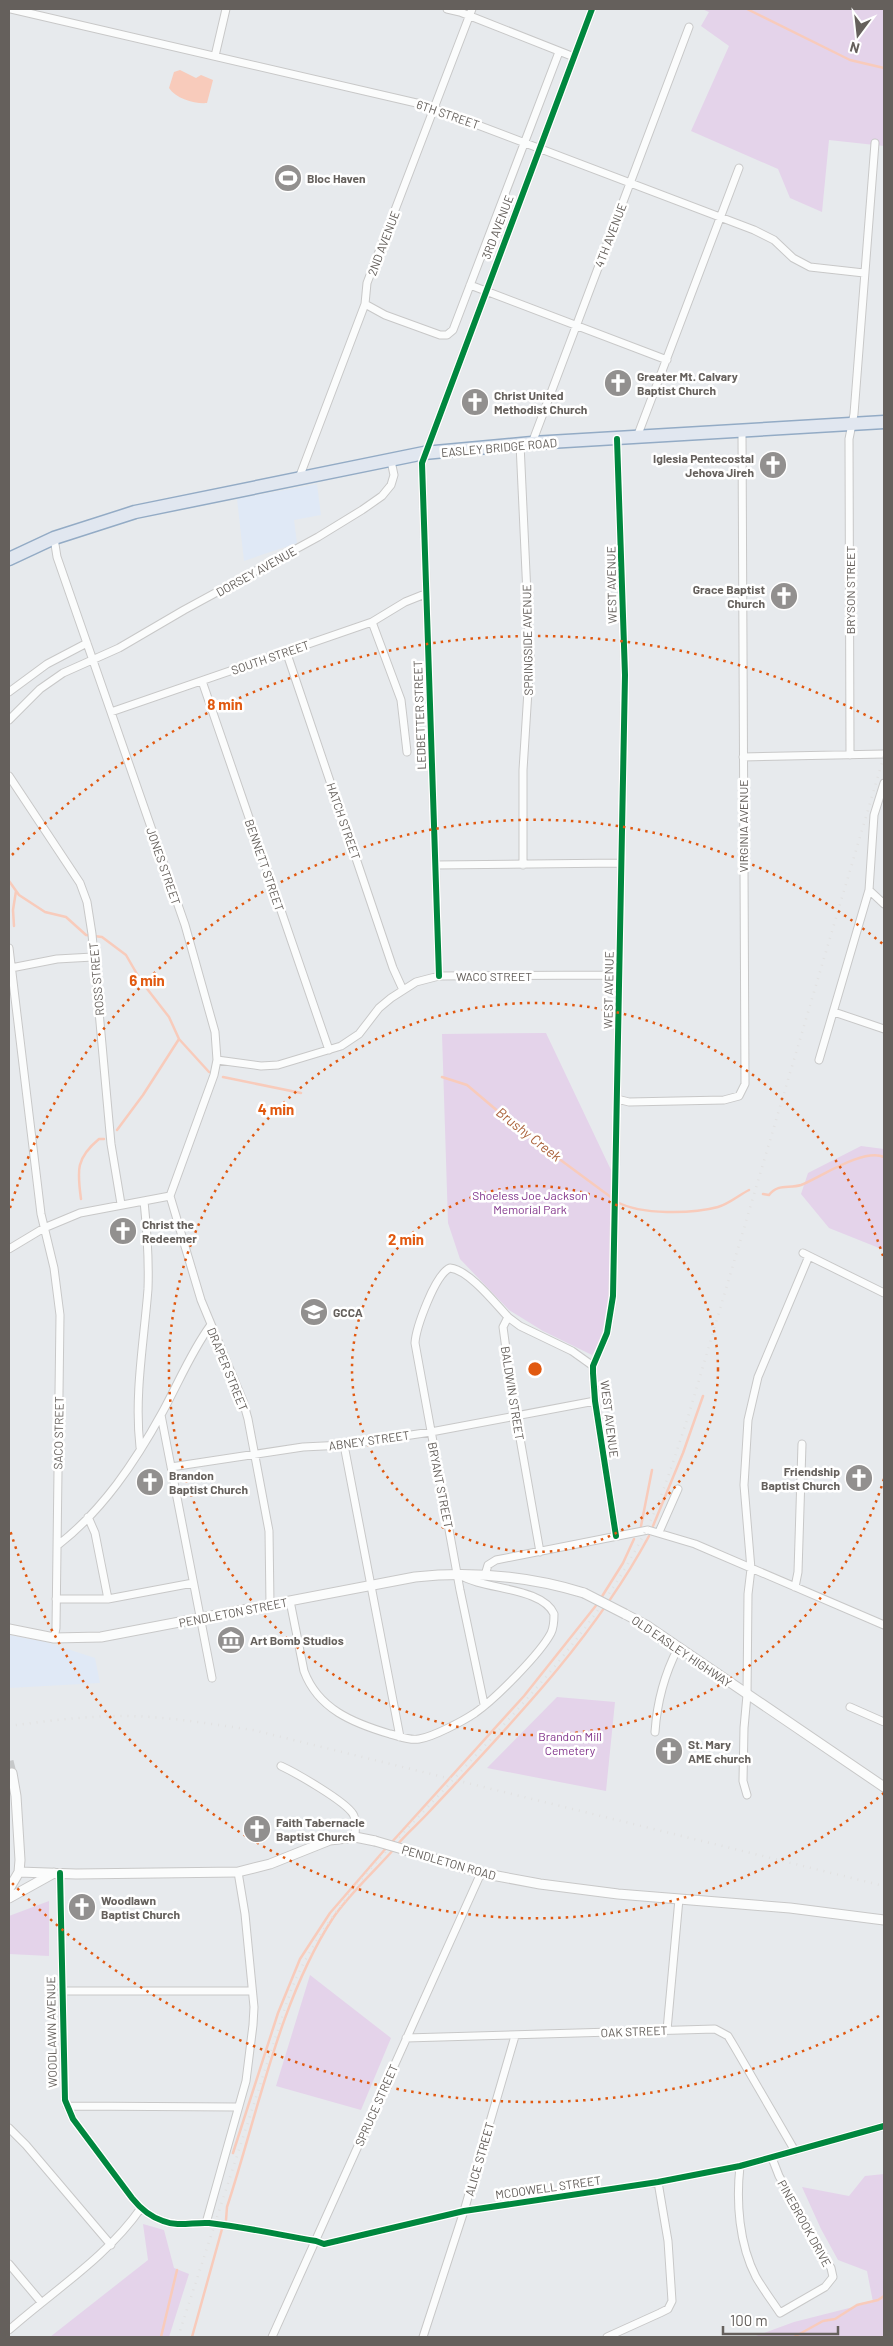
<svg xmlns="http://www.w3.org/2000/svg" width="893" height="2346" viewBox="0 0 893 2346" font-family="Barlow,sans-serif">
  <rect width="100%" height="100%" fill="#e7eaed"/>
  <path fill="#e0e9f6" d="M317,484l4,31 -27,5 3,23 -53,18 -7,-62z
    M9,1635l37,7 49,16 5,25 -91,5z"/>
  <path fill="#e4d3ea" d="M702,9h182v137l-55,-6 -7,72 -32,-14 -12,-29 -87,-38 38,-85 -28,-20 8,-14z
    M546,1033l65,137v122l-3,23 -6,25 -10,15 -49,-24 -34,-21 -49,-51 -12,-36 -6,-189z
    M861,1146l23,3v101l-55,-22 -28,-34 7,-21z
    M557,1697l58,5 -9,89 -119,-23z
    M49,1901v55l-40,-2v-38z
    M310,1975l81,63 -30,72 -85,-24z
    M884,2174v163h-131l41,-15 79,-20 -6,-31 -29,-11 -17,-31 -19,-42 47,9 16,-20z
    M143,2224l21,6 10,38 15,6 -20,63h-119l98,-77z"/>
  <path fill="#f8cbbb" d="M180,70l16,8 5,-3 12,5 -6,23c-12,1 -31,-4 -38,-15l5,-16z"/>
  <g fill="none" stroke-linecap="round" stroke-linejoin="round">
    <path stroke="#f8cbbb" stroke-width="2.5" d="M747,9l103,51 34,8
      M9,881l10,14 26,17 21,5 20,18 16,2 24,18 15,26 28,36 10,22 30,33
      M14,926l-1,-16 3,-19
      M223,1077l78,16
      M442,1077l25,8 53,45 92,68
      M117,1130l26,-35 36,-56
      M763,1194l6,1c9,-12 20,-6 32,-10 20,-8 62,-37 83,-28
      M81,1199c-4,-29 -5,-41 18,-60h5
      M617,1202c24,13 75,12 101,5 11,-3 21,-12 31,-17
      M641,1526l11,-56
      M653,1526l30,-73 20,-57
      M601,1598l22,-35 11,-24
      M391,1843l133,-147 74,-93
      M397,1845c10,-12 22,-22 32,-33 80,-86 164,-172 220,-276
      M233,2153l45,-140 22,-54 30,-46 57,-66
      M226,2220l1,-13c31,-94 52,-206 106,-289 17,-25 41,-46 61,-69
      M161,2337l16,-67
      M192,2337l30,-108
      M794,2337l29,-16 12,-2 22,-14 21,-5 6,-4"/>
    <path stroke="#c6c8c9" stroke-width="9" stroke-dasharray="9 4.5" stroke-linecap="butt" d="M9,1761l3,12"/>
    <defs>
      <path id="street" d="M11,9l414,96 329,125 20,10 19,18 17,9 54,6
        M447,9l13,3 114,45
        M215,56l11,-47
        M470,285l197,75
        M365,304l20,11 55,20h7l6,-5 106,-278
        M637,437l102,-269
        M532,443l157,-416
        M520,444l10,215 -7,111v95
        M299,478l66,-174 2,-21 105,-274
        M54,538l3,19 128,368 30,107 2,28 -3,15 -44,121
        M372,622l29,78 6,52
        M286,651l107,317 10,22
        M202,681l127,369
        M9,692l38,-28 40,-21
        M111,712l261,-90 33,-20 20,-8
        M9,720l31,-31 23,-16 56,-25 65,-38 134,-73 44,-27 20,-14 9,-11 3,-10 -3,-14
        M850,755l-1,-316 5,-25 21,-271
        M743,757l141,-3
        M9,776l71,107 7,19 5,32 19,210 10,60
        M884,783l-10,32 -5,75 15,14
        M436,865l185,-2
        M9,948l32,266 13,54 6,47 -4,313 -2,10
        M11,968l46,-9 36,-2
        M439,976l-17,-513 170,-454
        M834,1012l50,17
        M217,1060l44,6 17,-1 63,-19 18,-12 20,-26 12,-10 25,-16 23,-6 180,-1
        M819,1060l50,-170
        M617,1099l12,3 95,-2 15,-4 6,-12 -3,-652
        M170,1196l31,104 42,101 5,18 21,112 1,74
        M9,1249l35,-21 36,-15 90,-17
        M803,1253l81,40
        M508,1317l12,9 52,25 21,15
        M161,1415l51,263
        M344,1445l56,292
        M140,1447c-6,-52 4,-106 8,-158 1,-30 -1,-59 -4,-88
        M171,1467l132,-20 41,-2 87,-13 164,-31
        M88,1517l7,16 13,66
        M659,1532l19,-43
        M616,1536l-21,-135 -2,-28v-7l14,-33 6,-37 12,-621 -8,-236
        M58,1545c45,-35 77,-83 104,-132 16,-29 29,-61 48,-87
        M485,1575l3,-10 8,-5 152,-30 47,14 189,81
        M795,1587l3,-15 4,-128
        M56,1599h52l85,-16
        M290,1601l14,70c14,38 49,52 86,63 9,2 19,7 29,5 14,-2 44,-18 56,-26 20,-14 65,-59 76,-80 3,-6 3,-12 3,-19 -12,-27 -70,-24 -94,-39
        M484,1704l-24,-114 -45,-247c1,-15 20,-69 35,-75 19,2 45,35 58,49l-5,10 9,66 28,159
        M850,1707l34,15
        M655,1732c2,-30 9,-57 23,-84
        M281,1766c15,7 64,35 72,48 4,6 2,16 2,23
        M747,1795l-4,-14 1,-53 3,-33 1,-101 3,-25 -7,-84 4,-65 10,-43 51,-121
        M60,1873l5,227 8,19 59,79c8,10 19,19 31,23 15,6 30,1 46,2 36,4 71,12 107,18l8,3 140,-33 194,-29 82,-16 144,-40
        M61,1991h190
        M667,2030l12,-131
        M406,2038l309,-9 13,7 6,10 61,105
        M67,2106l171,1
        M9,2128l17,17 85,100
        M740,2166c-4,36 -1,78 16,111 7,12 16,24 24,36l45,-26 8,-10 -2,-9 -52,-92 -7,-18
        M206,2223l40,-142 7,-56 1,-18 -9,-93 -7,-42
        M9,2264l32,38
        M9,2330c44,-39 98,-73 132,-122
        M272,2337l209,-464
        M423,2337l41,-126 51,-175
        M607,2337l53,-24 8,-4 4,-8 -4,-60 -10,-59"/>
      <path id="secondary" d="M625,1614l21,11 238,162
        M9,1629l45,9 47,-1 314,-60c57,-6 114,-1 169,16
        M409,1851l72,22 59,11 78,10 172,14 94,12
        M19,1872l57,2 162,-2 32,-8 60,-24 25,-3 20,4
        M9,1889l10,-17 1,-12 -4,-64 -4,-23
        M9,1898l45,-25"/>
      <path id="highway" d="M9,559l45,-21 81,-26 289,-59 108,-10 352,-21"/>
    </defs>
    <use href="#street" stroke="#c8c8c8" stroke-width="9"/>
    <use href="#secondary" stroke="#c8c8c8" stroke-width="11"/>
    <use href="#highway" stroke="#93abc5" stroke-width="15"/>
    <use href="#street" stroke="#fbfcfc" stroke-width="7"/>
    <use href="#secondary" stroke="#fbfcfc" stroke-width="9"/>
    <use href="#highway" stroke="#e1e7f0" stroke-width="12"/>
    <path stroke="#e1e1e1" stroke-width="2.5" stroke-dasharray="1 6" stroke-linecap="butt" d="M9,1726c37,-5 76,-10 114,-10 43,0 87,8 130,14l631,156
      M178,2337l113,-347c35,-83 101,-144 161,-209 71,-77 147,-156 194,-251 18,-36 29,-75 42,-113l196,-661"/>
    <defs>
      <path id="secondary-bridge" d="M584,1593l41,21
        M375,1841l34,10"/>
    </defs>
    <use href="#secondary-bridge" stroke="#c8c8c8" stroke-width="11" stroke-linecap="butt"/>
    <use href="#secondary-bridge" stroke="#fbfcfc" stroke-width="9"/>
    <defs>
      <path id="cycleway" d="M439,976l-17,-513 170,-454
        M616,1536l-21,-135 -2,-28v-7l14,-33 6,-37 12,-621 -8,-236
        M60,1873l5,227 8,19 59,79c8,10 19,19 31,23 15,6 30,1 46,2 36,4 71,12 107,18l8,3 140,-33 194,-29 82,-16 144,-40"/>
    </defs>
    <use href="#cycleway" stroke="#fff" stroke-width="9"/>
    <use href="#cycleway" stroke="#00873e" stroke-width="6"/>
  </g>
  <g fill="none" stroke="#e15910" stroke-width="2.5" stroke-dasharray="2.5 5">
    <circle cx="535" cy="1369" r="183"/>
    <path d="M884 1479A366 366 0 1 1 884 1259"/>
    <path d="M884 1793A549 549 0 0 1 10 1530M10 1208A549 549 0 0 1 884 945"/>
    <path d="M879 2016A733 733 0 0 1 12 1883M12 855A733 733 0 0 1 879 722"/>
  </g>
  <defs>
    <symbol id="stadium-disc" viewBox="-11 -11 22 22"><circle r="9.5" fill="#92908f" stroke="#fff"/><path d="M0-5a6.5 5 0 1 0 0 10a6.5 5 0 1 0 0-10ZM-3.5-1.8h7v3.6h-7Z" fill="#fff"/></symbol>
    <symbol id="church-disc" viewBox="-11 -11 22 22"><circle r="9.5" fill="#92908f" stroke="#fff"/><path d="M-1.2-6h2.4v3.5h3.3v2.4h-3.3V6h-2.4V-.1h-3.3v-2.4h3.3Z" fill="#fff"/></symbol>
    <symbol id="school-disc" viewBox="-11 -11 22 22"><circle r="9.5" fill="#92908f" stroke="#fff"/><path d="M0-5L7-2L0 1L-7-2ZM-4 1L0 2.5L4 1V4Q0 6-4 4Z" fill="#fff"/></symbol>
    <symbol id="museum-disc" viewBox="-11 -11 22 22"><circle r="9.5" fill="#92908f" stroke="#fff"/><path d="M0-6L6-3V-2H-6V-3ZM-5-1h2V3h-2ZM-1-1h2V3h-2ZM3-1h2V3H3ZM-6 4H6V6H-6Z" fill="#fff"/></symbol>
  </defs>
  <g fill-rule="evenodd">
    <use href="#stadium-disc" x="272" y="162" width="32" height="32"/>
    <use href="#church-disc" x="602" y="367" width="32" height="32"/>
    <use href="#church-disc" x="459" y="386" width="32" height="32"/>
    <use href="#church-disc" x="757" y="449" width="32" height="32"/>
    <use href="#church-disc" x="768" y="580" width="32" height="32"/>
    <use href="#church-disc" x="107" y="1215" width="32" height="32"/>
    <use href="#school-disc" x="298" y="1296" width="32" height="32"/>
    <use href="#church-disc" x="843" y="1462" width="32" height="32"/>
    <use href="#church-disc" x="134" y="1466" width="32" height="32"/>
    <use href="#museum-disc" x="215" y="1624" width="32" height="32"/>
    <use href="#church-disc" x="653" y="1735" width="32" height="32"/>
    <use href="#church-disc" x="241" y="1813" width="32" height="32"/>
    <use href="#church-disc" x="66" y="1891" width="32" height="32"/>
  </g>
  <g text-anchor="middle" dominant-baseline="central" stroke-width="5" stroke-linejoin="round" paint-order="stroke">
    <g font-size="12" fill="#65605c" stroke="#fff">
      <text transform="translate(448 114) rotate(19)">6TH STREET</text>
      <text transform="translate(497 227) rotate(-69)">3RD AVENUE</text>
      <text transform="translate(610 235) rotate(-69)">4TH AVENUE</text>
      <text transform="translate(383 243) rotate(-69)">2ND AVENUE</text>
      <text transform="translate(499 447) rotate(-5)">EASLEY BRIDGE ROAD</text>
      <text transform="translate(256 571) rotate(-29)">DORSEY AVENUE</text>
      <text transform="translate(611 585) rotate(-91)">WEST AVENUE</text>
      <text transform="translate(850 590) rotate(-90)">BRYSON STREET</text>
      <text transform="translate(527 640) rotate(-91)">SPRINGSIDE AVENUE</text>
      <text transform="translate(270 657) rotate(-19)">SOUTH STREET</text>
      <text transform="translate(419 715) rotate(-92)">LEDBETTER STREET</text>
      <text transform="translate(344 821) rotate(71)">HATCH STREET</text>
      <text transform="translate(743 826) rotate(-90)">VIRGINIA AVENUE</text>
      <text transform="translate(265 865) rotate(71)">BENNETT STREET</text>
      <text transform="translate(164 866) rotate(71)">JONES STREET</text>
      <text x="494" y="976">WACO STREET</text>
      <text transform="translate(96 979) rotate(-95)">ROSS STREET</text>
      <text transform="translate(608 990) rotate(-89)">WEST AVENUE</text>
      <text transform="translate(228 1369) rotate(68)">DRAPER STREET</text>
      <text transform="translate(513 1393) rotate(81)">BALDWIN STREET</text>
      <text transform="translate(610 1419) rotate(83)">WEST AVENUE</text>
      <text transform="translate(58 1433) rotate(-89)">SACO STREET</text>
      <text transform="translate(369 1440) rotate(-8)">ABNEY STREET</text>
      <text transform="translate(441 1485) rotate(79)">BRYANT STREET</text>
      <text transform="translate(233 1612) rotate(-11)">PENDLETON STREET</text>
      <text transform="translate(682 1651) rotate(34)">OLD EASLEY HIGHWAY</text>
      <text transform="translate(449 1862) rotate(16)">PENDLETON ROAD</text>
      <text transform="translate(634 2031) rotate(-2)">OAK STREET</text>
      <text transform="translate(51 2032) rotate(-91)">WOODLAWN AVENUE</text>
      <text transform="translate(376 2105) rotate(-66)">SPRUCE STREET</text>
      <text transform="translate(479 2159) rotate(-74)">ALICE STREET</text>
      <text transform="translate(548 2187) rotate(-8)">MCDOWELL STREET</text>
      <text transform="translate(805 2223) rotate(61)">PINEBROOK DRIVE</text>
    </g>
    <g font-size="12" font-weight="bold" fill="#65605c" stroke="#fff" text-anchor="start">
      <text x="307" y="178">Bloc Haven</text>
      <text x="637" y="376">Greater Mt. Calvary<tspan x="637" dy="14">Baptist Church</tspan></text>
      <text x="494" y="395">Christ United<tspan x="494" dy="14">Methodist Church</tspan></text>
      <text x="754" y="458" text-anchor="end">Iglesia Pentecostal<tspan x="754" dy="14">Jehova Jireh</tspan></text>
      <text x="765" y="589" text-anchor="end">Grace Baptist<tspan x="765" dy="14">Church</tspan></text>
      <text x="142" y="1224">Christ the<tspan x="142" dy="14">Redeemer</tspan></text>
      <text x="333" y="1312">GCCA</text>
      <text x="840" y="1471" text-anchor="end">Friendship<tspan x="840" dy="14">Baptist Church</tspan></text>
      <text x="169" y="1475">Brandon<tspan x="169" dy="14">Baptist Church</tspan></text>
      <text x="250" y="1640">Art Bomb Studios</text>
      <text x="688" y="1744">St. Mary<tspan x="688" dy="14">AME church</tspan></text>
      <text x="276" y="1822">Faith Tabernacle<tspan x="276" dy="14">Baptist Church</tspan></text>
      <text x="101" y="1900">Woodlawn<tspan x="101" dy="14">Baptist Church</tspan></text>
    </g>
    <g font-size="12" fill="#82358c" stroke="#fff">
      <text x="530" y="1195">Shoeless Joe Jackson<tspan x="530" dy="14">Memorial Park</tspan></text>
      <text x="570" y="1736">Brandon Mill<tspan x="570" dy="14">Cemetery</tspan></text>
    </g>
    <g font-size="14" font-style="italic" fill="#ab633c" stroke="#fff">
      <text transform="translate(529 1134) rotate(38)">Brushy Creek</text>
    </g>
  </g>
  <circle cx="535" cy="1369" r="8" fill="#e15910" stroke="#fff" stroke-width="2.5"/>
  <g font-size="15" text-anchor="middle" font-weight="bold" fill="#e15910" stroke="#fff" stroke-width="5" stroke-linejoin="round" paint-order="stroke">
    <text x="225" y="710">8 min</text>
    <text x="147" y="986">6 min</text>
    <text x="276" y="1115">4 min</text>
    <text x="406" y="1245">2 min</text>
  </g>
  <rect width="893" height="2346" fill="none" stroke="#65605c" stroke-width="20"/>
  <g transform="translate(858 35) rotate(195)" stroke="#ffffff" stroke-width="4" paint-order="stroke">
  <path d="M0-4L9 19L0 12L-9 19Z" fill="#65605c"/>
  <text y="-8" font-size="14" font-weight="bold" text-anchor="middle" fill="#65605c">N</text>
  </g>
  <path d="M723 2326v8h115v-8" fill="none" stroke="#65605c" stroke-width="2.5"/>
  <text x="730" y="2326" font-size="15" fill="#65605c" stroke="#ffffff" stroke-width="4" paint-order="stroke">100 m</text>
</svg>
